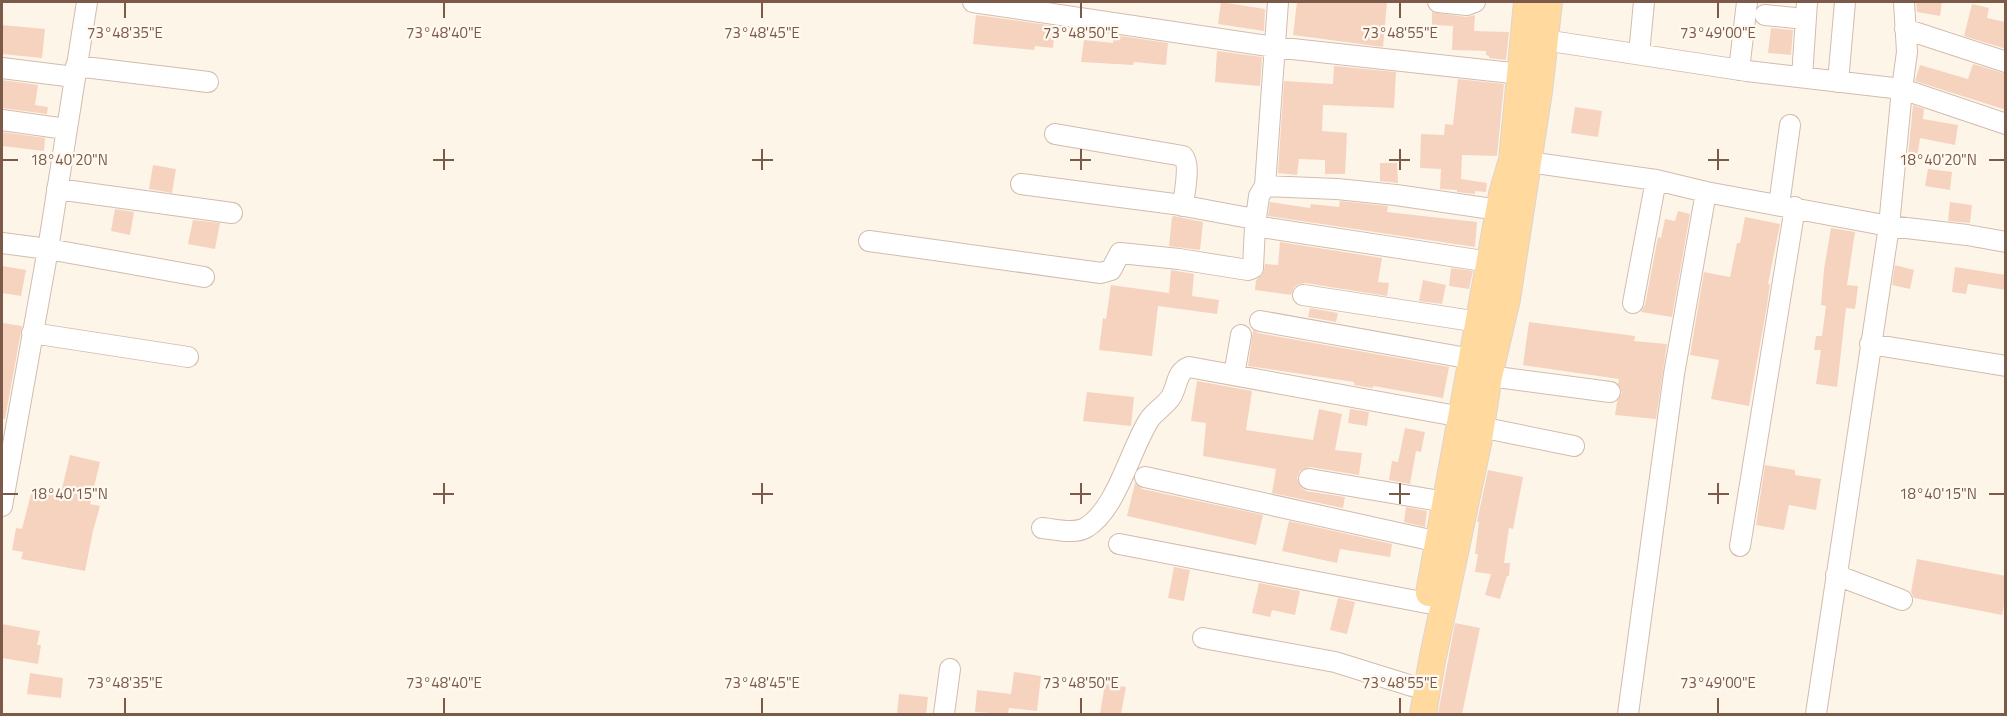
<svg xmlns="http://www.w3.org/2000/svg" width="2007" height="716" viewBox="0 0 2007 716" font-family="'Titillium Web',sans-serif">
  <rect width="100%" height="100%" fill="#fef5e9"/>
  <path fill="#f5d3bf" d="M1221,2l44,7 -1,22 -46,-7z
    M1297,2h90l-4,45 -90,-12z
    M1916,2h26l-2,14 -23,-4z
    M1972,4l17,4 -2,10 19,4v27l-42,-13z
    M1432,12l34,5 9,-2 -1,16 35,1 -3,28 -17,-2v-2l-3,-1v-4l-34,-1 1,-24 -21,-1z
    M976,15l79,11 -2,22 -18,-2 -1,4 -61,-6z
    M2,25l43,4 -3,29 -40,-4z
    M1771,28l22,2 -2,25 -23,-2z
    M1114,35l54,8 -2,22 -32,-3 -1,3 -52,-3 3,-22 29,3z
    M1217,51l45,6 -2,29 -45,-4z
    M1973,64l33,10v36l-91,-29 5,-16 48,14z
    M1334,66l62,6 -2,36 -71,-3 -1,26 25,2 -2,41h-20v-14l-26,-1 -2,16 -19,-2 6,-92 49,3z
    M1458,79l46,5 -7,72 -35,-1 -1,24 26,4 -1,9 -11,-1v3l-18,-2v-2l-17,-1 1,-20 -21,-1 1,-34 23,1 1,-11 8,1z
    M2,80l36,5 -3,20 13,2 -1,7 -45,-6z
    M1913,105l11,4 -1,10 35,6 -3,20 -35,-7 -4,29 -9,-1z
    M1575,107l27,4 -4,26 -27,-4z
    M2,132l43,6 -1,13 -42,-5z
    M1380,163h17l1,20 -18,-2z
    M153,165l23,4 -4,24 -23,-4z
    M1928,169l24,3 -2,18 -25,-4z
    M1340,201l48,5 -1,6 90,10 -2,25 -207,-31 2,-14 40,6 1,-4 28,3z
    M1950,202l22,3 -2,18 -22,-2z
    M115,209l19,3 -4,23 -19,-4z
    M1678,211l12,3 -18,103 -31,-5 4,-7 13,-68 3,1 4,-19 10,2z
    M1174,216l29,6 -3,28 -31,-4 3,-29z
    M1745,217l35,7 -12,60h2l-3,22 -18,100 -38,-7 8,-39 -29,-5 14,-83 26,5 7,-34h3z
    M193,220l27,3 -5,26 -27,-5z
    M1831,228l24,4 -8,53 11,1 -3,23 -9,-1 -9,79 -21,-3 5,-34h-7l2,-14h6l4,-30 -5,-1 3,-36z
    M1280,242l102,16 -4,24 11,1 -2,13 -82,-13 -6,1 -5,3 -3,8 -36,-5 1,-10 7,-6 2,-10 13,1z
    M1895,265l19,5 -4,19 -18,-4z
    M2,266l24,4 -5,26 -19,-3z
    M1955,267l51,8v15l-38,-6 -2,10 -14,-2z
    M1451,268l22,3 -4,18 -20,-3z
    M1171,270l23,4 -2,22 27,4 -2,14 -59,-8 -6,50 -53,-6 4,-32 3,1 5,-34 58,8z
    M1423,280l23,5 -4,19 -23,-3z
    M1310,308l28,5 -2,9 -28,-5z
    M1529,322l106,14 -1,5 33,3 -11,75 -41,-4 2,-13 5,-9 -4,-9 1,-5 -96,-14z
    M2,323l20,3 -17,93h-3z
    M1253,330l5,3 191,34 -6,31 -70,-12v2l-19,-3v-3l-106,-16z
    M1197,381l55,10 -6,39 67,10 6,-31 23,5 -7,36 27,3 -3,22 -49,-8 -10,4 -3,7 4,10 5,3 39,6 -2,11 -71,-15 4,-24 -73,-13 3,-33 -15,-2z
    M1087,392l47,5 -3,29 -48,-5z
    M1350,409l19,3 -2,14 -19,-3z
    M1405,428l20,4 -4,20 -5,-1 -6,33 -21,-4 3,-19 6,1z
    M70,455l30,7 -10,42 10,2 -7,25 -8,40 -64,-12 2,-7 -11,-2 4,-22 6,1 10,-39 28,7z
    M1765,465l30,5v5l26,4 -5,31 -27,-5 -5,25 -28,-5z
    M1488,470l35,7 -10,52 -4,-1 -5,35h6l-1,13h-2l-7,23 -15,-4 6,-21 -16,-2 3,-18h-3l4,-32h-2z
    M1135,483l7,6 121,26 -7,30 -129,-29z
    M1406,507l21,4 -2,16 -21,-5z
    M1289,521l103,23 -2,13 -50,-8 -3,14 -55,-12z
    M1917,559l89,17v20l-4,19 -88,-17 -3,-6z
    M1174,567l16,3 -6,31 -16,-3z
    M1259,583l41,8 -5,24 -23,-5 -2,7 -18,-4z
    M1338,598l17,4 -8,32 -17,-4z
    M1455,623l25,5 -18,86h-24z
    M2,624l38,7 -3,14h4l-3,19 -36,-6z
    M1014,672l27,4 -4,35 -28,-3 -1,6 -33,-2 2,-22 34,4z
    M30,673l33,5 -2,20 -34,-4z
    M1105,684l21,3 -5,27h-21z
    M899,694l29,3 -2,17h-29z"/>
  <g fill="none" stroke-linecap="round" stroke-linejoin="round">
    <defs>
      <path id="minor" d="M973,2l301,45 247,27
        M1438,2l29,3 8,-3
        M1765,15l40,4
        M1905,29l101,33
        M1544,40l203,31 155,18 104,35
        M1639,54l5,-52
        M76,66l132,16
        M2,68l72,9
        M1739,70l8,-68
        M1802,77l5,-75
        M1838,82l7,-80
        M2,120l64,9
        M1055,134l128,22c8,9 1,37 0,50
        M1515,160l141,20 50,12 183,34 78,9 39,7
        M1265,186l13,-184
        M57,189l175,24
        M1779,205l11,-80
        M869,241l232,32 10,-3 9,-17 59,6 69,11 5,-2 2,-42 -1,-5 -5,-3 -75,-14 -153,-20
        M2,243l46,6 156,28
        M1490,262l-235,-36 4,-30 6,-10 72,3 59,6 103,15
        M1303,295l176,27
        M1633,303l23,-123
        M1260,321l212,38
        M32,333l156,24
        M1870,344l136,22
        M1234,375l7,-40
        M1489,376l121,16
        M1480,427l94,19
        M1145,477l294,65
        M1309,479l137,23
        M2,506l46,-257 39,-247
        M1042,528c13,1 33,7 45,-1 30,-19 43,-77 62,-107 6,-9 16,-14 22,-23 7,-12 5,-25 18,-30l273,50
        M1119,544l308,59
        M1740,546l55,-339
        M1836,575l66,25
        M1203,638l132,24 77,24
        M944,714l6,-45
        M1628,714l46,-340 32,-182
        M1816,714l73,-488 13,-137 5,-37 -3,-50"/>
      <path id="major" d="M1429,593l73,-399 10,-34 15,-158
        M1423,714l9,-53 47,-222 10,-63 18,-77 32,-208 10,-89"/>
    </defs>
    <use href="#minor" stroke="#d2bcad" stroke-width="22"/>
    <use href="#major" stroke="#ddd4d0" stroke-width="28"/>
    <use href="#minor" stroke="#fff" stroke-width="20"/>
    <use href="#major" stroke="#ffd99e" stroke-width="26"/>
  </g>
  <path fill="none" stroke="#7b5a4a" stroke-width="2" d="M125,3v15M444,3v15M762,3v15M1081,3v15M1400,3v15M1718,3v15M444,149v21M762,149v21M1081,149v21M1400,149v21M1718,149v21M3,160h15M433,160h21M752,160h21M1070,160h21M1389,160h21M1708,160h21M1989,160h15M444,483v21M762,483v21M1081,483v21M1400,483v21M1718,483v21M3,494h15M433,494h21M752,494h21M1070,494h21M1389,494h21M1708,494h21M1989,494h15M125,698v15M444,698v15M762,698v15M1081,698v15M1400,698v15M1718,698v15"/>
  <g font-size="15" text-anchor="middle" fill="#7b5a4a" stroke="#fff9f0" stroke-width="4.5" stroke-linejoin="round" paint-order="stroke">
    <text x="125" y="38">73°48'35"E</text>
    <text x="444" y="38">73°48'40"E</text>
    <text x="762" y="38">73°48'45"E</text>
    <text x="1081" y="38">73°48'50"E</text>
    <text x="1400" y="38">73°48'55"E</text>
    <text x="1718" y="38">73°49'00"E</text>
    <text x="69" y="165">18°40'20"N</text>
    <text x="1938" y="165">18°40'20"N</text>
    <text x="69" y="499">18°40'15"N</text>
    <text x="1938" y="499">18°40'15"N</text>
    <text x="125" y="688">73°48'35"E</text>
    <text x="444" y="688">73°48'40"E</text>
    <text x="762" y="688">73°48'45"E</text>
    <text x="1081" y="688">73°48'50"E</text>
    <text x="1400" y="688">73°48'55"E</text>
    <text x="1718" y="688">73°49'00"E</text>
  </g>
  <rect width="2007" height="716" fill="none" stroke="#7b5a4a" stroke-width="6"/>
</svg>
